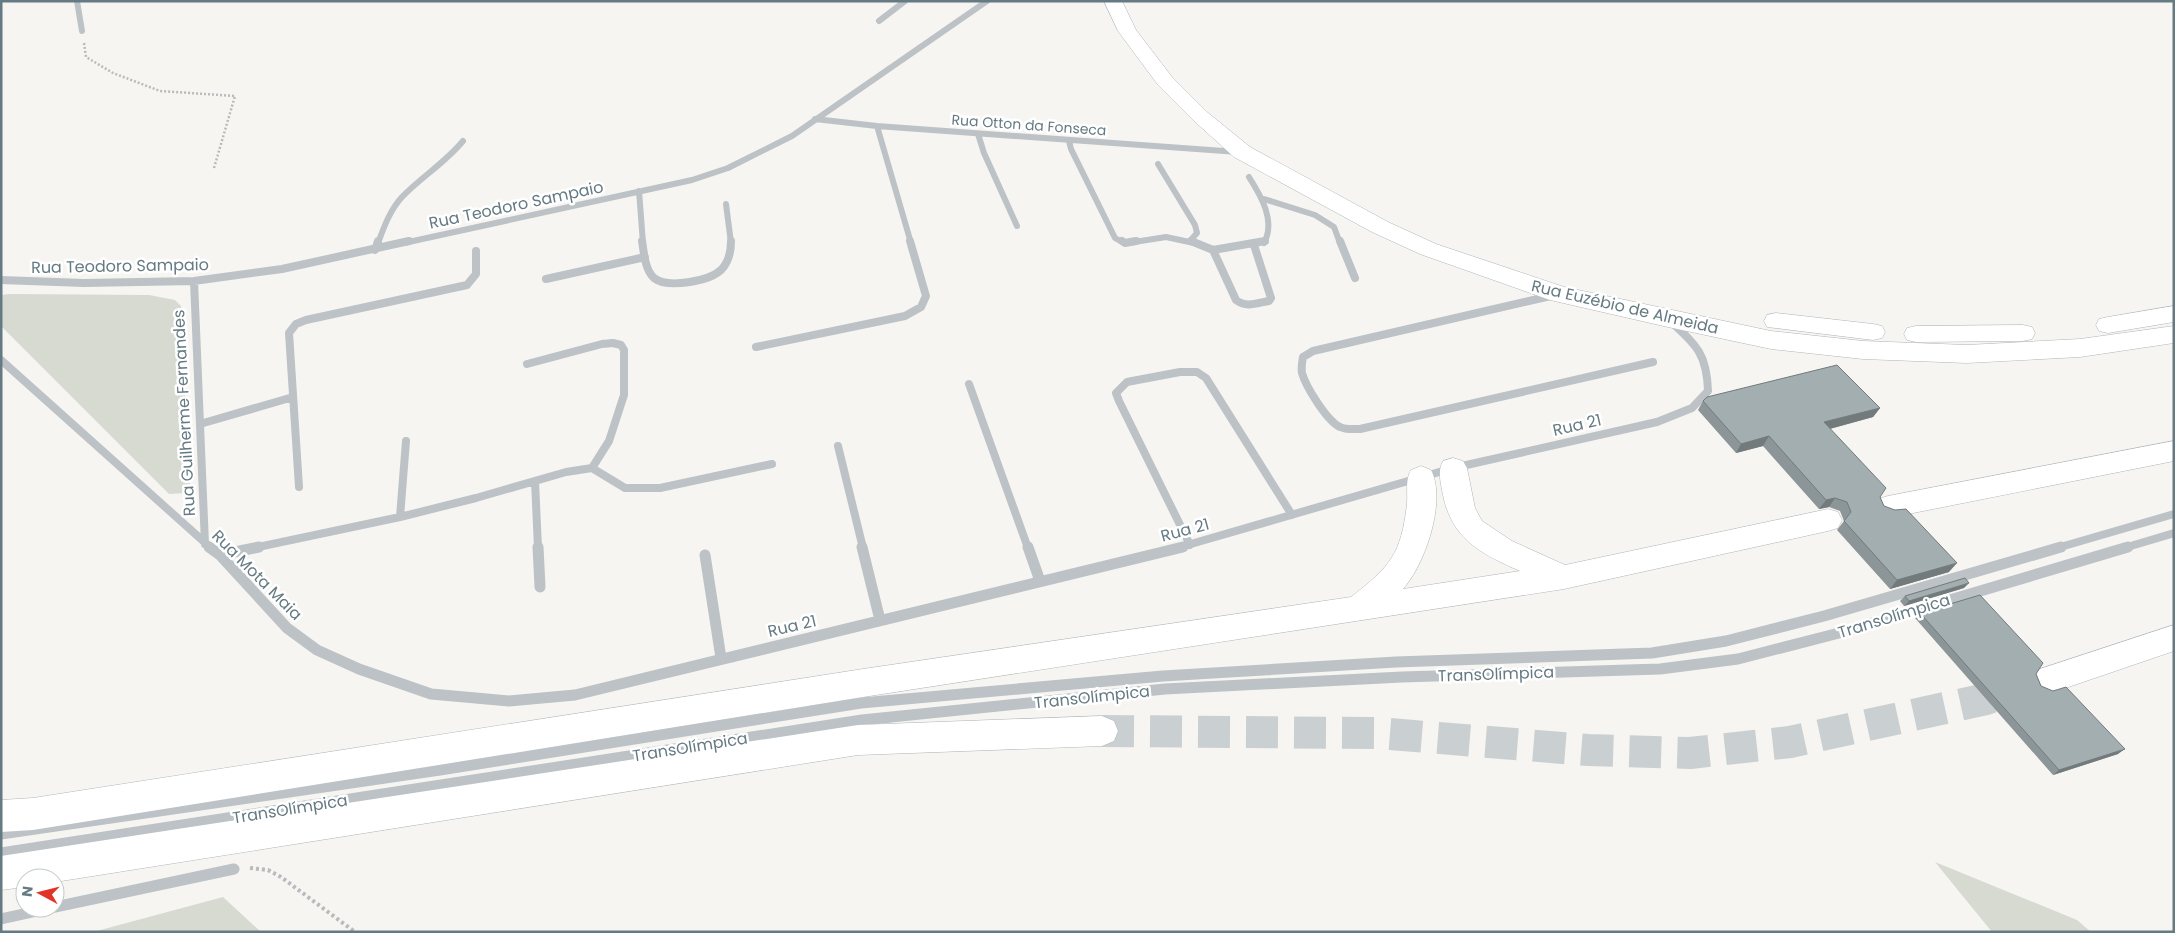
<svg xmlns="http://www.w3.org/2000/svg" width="2175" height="933" viewBox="0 0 2175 933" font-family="Poppins,sans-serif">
  <rect width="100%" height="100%" fill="#f6f5f2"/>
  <path fill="#d6dad1" d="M9,294l140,1 26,5 6,6 9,180 -6,7 -15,1 -168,-168v-31z
    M1935,862l142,58 14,12h-99z
    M223,897l38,35h-168z"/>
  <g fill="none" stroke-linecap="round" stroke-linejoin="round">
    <path stroke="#cad0d1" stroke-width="32" stroke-dasharray="32 16" stroke-linecap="butt" d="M1102,731l275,2 211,17 102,3 100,-11 196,-43 37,-12"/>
    <defs>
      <path id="major" d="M1104,1h18l14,29 36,47 35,35 43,35 138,75 48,22 128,43 207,44 92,10 104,4 113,-6 94,-13v17l-94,14 -113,6 -104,-4 -92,-10 -103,-22 -118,-27 -130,-46 -48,-22 -138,-75 -41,-37 -35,-35 -40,-54z
        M2174,306v16l-66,11 -9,-2 -3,-6 3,-6 9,-2z
        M1776,313l97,11 9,2 3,6 -3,6 -9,2 -106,-13 -3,-6 3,-6z
        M2023,325l9,2 3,6 -3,6 -9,2 -107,1 -9,-2 -3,-6 3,-6 9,-2z"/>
      <path id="highway" d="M2174,441v20l-286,57 -10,-3 -4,-8 4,-8 10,-3z
        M1453,458l10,3 4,7 8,40 7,13 30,20 53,24 263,-56 10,3 4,8 -4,8 -10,3 -264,58 -701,108 -830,133 -32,2v-32l32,-2 830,-129 488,-72c40,-31 50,-43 56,-93 1,-12 -2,-24 4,-34l10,-4 10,4c16,30 -6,95 -28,119l117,-18c-41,-18 -70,-33 -78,-81 -2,-10 -4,-20 1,-29z
        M2174,625v26l-126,43 -11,-4 -5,-10 5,-10z
        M1102,716l12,5 4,10 -4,10 -12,5 -244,9 -803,127v-4h-30v9l-24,3v-34l857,-131z"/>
    </defs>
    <use href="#major" stroke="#b0b6b9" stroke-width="1"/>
    <use href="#highway" stroke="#b0b5b8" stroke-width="1"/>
    <path stroke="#b7bbbd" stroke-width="2.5" stroke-dasharray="2 2" stroke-linecap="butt" d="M84,43l2,14 27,16 47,18 75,5 -21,72"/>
    <path stroke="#b7bbbd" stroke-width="4" stroke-dasharray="3 3" stroke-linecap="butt" d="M250,868l18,2 13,7 74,55"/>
    <path stroke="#bcc2c5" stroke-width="6" d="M77,1l5,30
      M879,21l26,-20
      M815,119l62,7 361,26
      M877,126l34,117
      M978,134l6,19 33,73
      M1069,141l2,8 44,89 9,5
      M1158,164l37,61 2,8 -7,8
      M1249,177c12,19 27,44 15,66
      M639,191l4,52
      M1264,199l51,16 19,12 6,16
      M726,204l5,39
      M378,243c6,-16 12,-33 24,-46 19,-20 43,-34 61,-56
      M404,243l288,-63 36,-12 64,-32 195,-135
      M1128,243l38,-6 28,6"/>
    <path stroke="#bcc2c5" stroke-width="8" d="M642,241c2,12 3,29 12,37 14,11 55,3 67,-8 8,-8 10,-18 10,-29
      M1122,241l3,2 11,-2
      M1191,241l22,9 52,-9
      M1340,241l15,37
      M375,250l3,-9
      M1213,250l23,50c10,8 21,3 33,1l2,-3 -17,-53
      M546,279l99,-22
      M1,280l83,3 110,-2 88,-12 127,-28
      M194,281l11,263
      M1555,295l-242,56 -10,6c-1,6 -2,10 -1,16 4,14 25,48 38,54 6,3 14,2 20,2l293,-67
      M756,347l149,-31 16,-9 5,-11 -16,-55
      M1,360l210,188
      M527,364l75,-20 11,-1 8,2 3,5v45l-15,46 -17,27
      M969,384l59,164
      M200,424l93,-27
      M838,446l25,102
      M535,481l3,67
      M299,487l-10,-154 7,-9 10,-4 161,-35 9,-11v-23
      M400,517l6,-76
      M1190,545l-71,-144 -3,-8 11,-11 53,-10h17l9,6 86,137
      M253,548l147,-31 76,-19 90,-26 26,-4 33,20h35l112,-24
      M1177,548l276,-80 204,-46 35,-14 16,-17c-1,-36 -11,-46 -37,-69
      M2057,548l117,-34
      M2124,548l50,-15"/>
    <path stroke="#bcc2c5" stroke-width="11" d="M209,547l11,8 67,73 30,22 42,19 72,25 78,7 66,-6 608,-148
      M538,547l2,40
      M862,547l18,73
      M1028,547l12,34
      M220,555l39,-8
      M705,555l16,103
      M1,834l439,-64 421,-67 302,-27 233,-14 256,-9 74,-12 98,-25 237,-69
      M1,853l861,-133 303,-31 237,-12 258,-8 78,-10 101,-26 289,-86
      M55,907l179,-38
      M1,919l50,-11"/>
    <use href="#major" fill="#fff" fill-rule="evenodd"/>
    <use href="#highway" fill="#fff" fill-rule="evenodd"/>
  </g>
  <path fill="#8c9698" d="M1703,401l177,7 -7,9 -43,12 50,68 4,9 65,66 -59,17 -53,-59 7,-9 -4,-10 -11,-4 -10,2 -56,-63 -27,7 -38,-43z
    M1964,588l-60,18 -4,-5 5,-5z
    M1920,613l116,61 5,12 77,68 -65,21 -138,-157z"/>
  <path fill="#727a7c" d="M1880,408l-7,9 -55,15 6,-10z
    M1769,436l-6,10 -27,7 5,-9z
    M1835,498l-6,9 -10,2 7,-9z
    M1957,563l-8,9 -59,17 7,-9z
    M1969,583l-5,5 -60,18 5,-5z
    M2125,749l-7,5 -65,21 6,-5z"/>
  <path fill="#a3aeb1" stroke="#727a7c" d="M1837,365l43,43 -56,14 62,66 -6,9 4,9 11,4 11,-1 51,54 -60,17 -53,-59 7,-9 -4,-10 -12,-4 -9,2 -57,-64 -28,8 -38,-43 4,-4z
    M1965,578l4,5 -60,18 -4,-5z
    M1980,595l63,68 -7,11 5,12 12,5 13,-4 59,62 -66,21 -139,-157z"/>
  <g text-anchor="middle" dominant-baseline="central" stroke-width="5" stroke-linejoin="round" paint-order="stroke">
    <g font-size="14" fill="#657a83" stroke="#fff">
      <text transform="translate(1029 125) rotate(4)">Rua Otton da Fonseca</text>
    </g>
    <g font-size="16" fill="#657a83" stroke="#fff">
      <text transform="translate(516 205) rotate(-12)">Rua Teodoro Sampaio</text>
      <text transform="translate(120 266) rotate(-1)">Rua Teodoro Sampaio</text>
      <text transform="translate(1625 307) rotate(13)">Rua Euzébio de Almeida</text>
      <text transform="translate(184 413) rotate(-93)">Rua Guilherme Fernandes</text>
      <text transform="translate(1577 425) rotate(-13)">Rua 21</text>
      <text transform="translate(1185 530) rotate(-15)">Rua 21</text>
      <text transform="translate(257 575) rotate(45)">Rua Mota Maia</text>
      <text transform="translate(1894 616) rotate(-17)">TransOlímpica</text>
      <text transform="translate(792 626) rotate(-13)">Rua 21</text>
      <text transform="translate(1496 674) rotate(-2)">TransOlímpica</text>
      <text transform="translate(1092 697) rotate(-6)">TransOlímpica</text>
      <text transform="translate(690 747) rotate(-9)">TransOlímpica</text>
      <text transform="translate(290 809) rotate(-9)">TransOlímpica</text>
    </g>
  </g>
  <rect width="2175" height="933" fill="none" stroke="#657a83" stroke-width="5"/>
  <g transform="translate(40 893) rotate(277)"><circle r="24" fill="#ffffff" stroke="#c1cacd"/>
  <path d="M0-4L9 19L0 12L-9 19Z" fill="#e13326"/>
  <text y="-8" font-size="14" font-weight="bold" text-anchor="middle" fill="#657a83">N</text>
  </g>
</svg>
